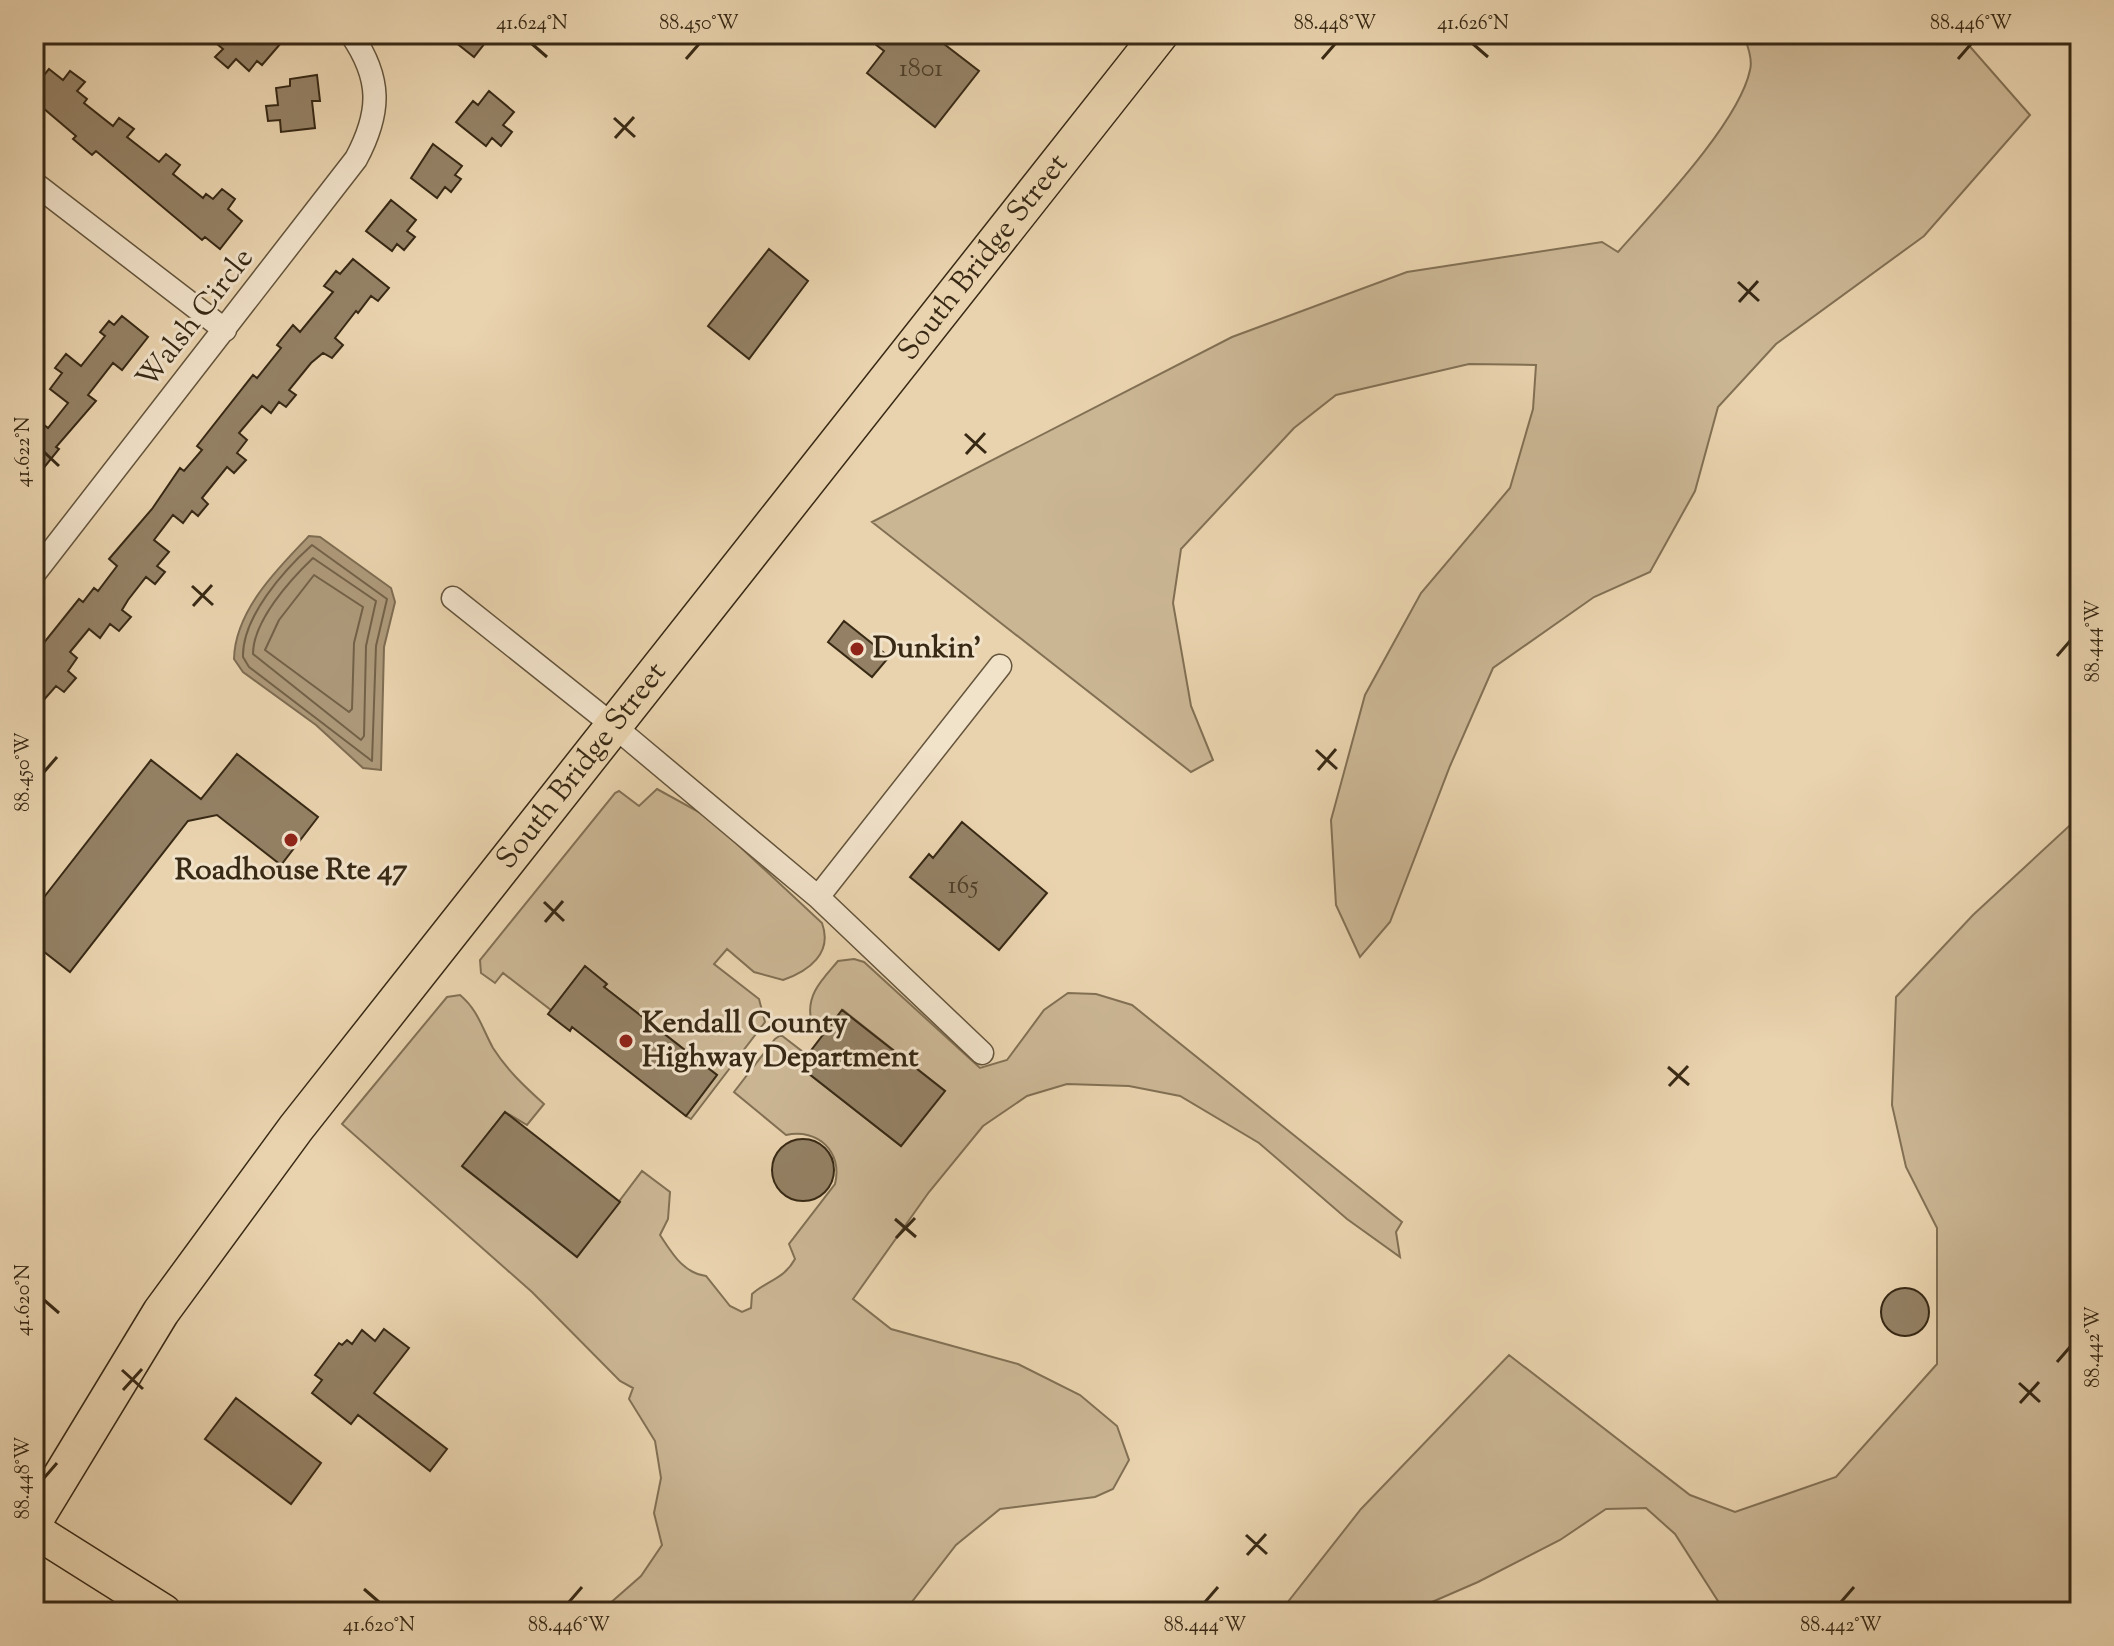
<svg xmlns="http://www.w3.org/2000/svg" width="2114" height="1646" viewBox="0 0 2114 1646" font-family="'Sorts Mill Goudy',serif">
  <rect width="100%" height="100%" fill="#e9d3ae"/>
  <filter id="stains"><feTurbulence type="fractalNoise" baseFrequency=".0025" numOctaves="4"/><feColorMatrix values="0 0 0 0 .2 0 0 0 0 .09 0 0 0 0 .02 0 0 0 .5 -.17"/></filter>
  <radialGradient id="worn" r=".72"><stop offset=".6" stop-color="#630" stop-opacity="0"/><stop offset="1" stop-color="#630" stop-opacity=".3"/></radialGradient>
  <path fill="#cbb694" stroke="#827054" stroke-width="2" d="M1743,34h216l71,81 -106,121 -148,108 -58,63 -23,84 -45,81 -56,25 -101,71 -43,98 -60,156 -30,35 -24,-52 -5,-85 34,-125 56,-102 89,-105 23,-79 3,-44 -67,-1 -133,31 -42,33 -113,121 -8,54 18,103 22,54 -22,12 -319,-250 360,-185 175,-65 195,-30 16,10c36,-41 121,-129 132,-182 3,-11 -3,-26 -7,-36z
    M657,789l51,28 114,106c11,30 -13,48 -39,57l-29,-8 -27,-23 -13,15 45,35 6,23 -74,97 -5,-3 31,-41 -113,-88 2,-4 -21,-16 -34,43 -48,-37 -8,10 -14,-10 -1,-13 135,-167 4,-2 20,15z
    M2080,816v796h-355l-50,-78 -29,-26 -40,1 -46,31 -82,42 -69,30h-129l81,-103 148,-154 181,140 45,17 101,-35 101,-113v-136l-31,-61 -14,-62 4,-108 77,-82z
    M854,959l10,3 116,106 27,-8 37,-50 24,-17 28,1 36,11 270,217 -6,10 4,25 -53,-38 -88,-76 -79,-47 -51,-10 -62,-2 -40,12 -44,30 -54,66 -76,107 38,30 127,35 62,31 37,31 12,34 -16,29 -18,8 -95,12 -44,36 -52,67h-304l41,-36 21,-31 -8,-32 7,-35 -6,-37 -26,-42 4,-11 -13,-7 -88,-89 -190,-168 105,-127 13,-2c18,15 22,33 33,53 14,22 31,38 51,56l-17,21 -22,-13 -42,55 114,90 65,-86 28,21 -2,27 -8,16c12,18 23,38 46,41l24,30 12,6 9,-4 1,-14c16,-14 32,-15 43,-35l-6,-15 46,-60c8,-32 -17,-56 -49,-49l-52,-43 41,-53 6,-4 26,20 -8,11 102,80 44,-55 -102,-81 -18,22 -14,-13c-5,-25 12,-40 27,-58z"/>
  <path fill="#ad997a" stroke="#7e6c52" stroke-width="2" d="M309,536l11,1 71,51 4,14 -11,45 -3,123 -18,-2 -47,-43 -73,-53 -9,-13c1,-48 43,-90 75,-123z"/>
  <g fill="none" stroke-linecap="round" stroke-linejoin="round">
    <path stroke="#726148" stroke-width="2" d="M312,545l75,54 -11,47 -4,115 -123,-94 -6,-10c-1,-40 41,-87 69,-112z
      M313,558l63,43 -10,45 -2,90 -3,4 -108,-86c0,-33 37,-74 60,-96z
      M314,575l49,32 -9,36 -2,66 -3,3 -84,-62 14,-30z"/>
  </g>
  <path fill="#948165" stroke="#382915" stroke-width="2" d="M205,34h65l11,9 -19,22 -5,-4 -8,10 -13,-12 -8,9 -13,-11 8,-8z
    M445,34h47l-18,23z
    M862,34h69l48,37 -44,56 -68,-54 17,-22z
    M49,69l14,11 7,-9 15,11 -8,9 10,8 -3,4 29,23 6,-8 15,11 -7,8 32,25 7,-8 14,11 -7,9 30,24 3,-4 7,5 9,-10 13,10 -7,10 14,12 -22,28 -15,-12 -3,3 -106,-89 -4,4 -19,-16 3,-3 -33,-28 -9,10v-31z
    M317,75l3,26h-8l3,27 -34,4 -1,-12 -12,1 -2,-15 12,-1 -2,-17 14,-2v-7z
    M489,91l25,21 -11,13 9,7 -11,14 -9,-8 -6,8 -30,-24 17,-21 5,4z
    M433,144l29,22 -7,9 6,4 -10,13 -6,-5 -8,11 -26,-20z
    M391,200l25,20 -9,11 8,6 -11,13 -7,-6 -5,7 -26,-20z
    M769,249l39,32 -59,78 -41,-33z
    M353,259l36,29 -11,13 -7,-5 -13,17 -2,-2 -21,27 8,7 -11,13 -9,-5 -12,10 -22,27 7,5 -10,12 -7,-5 -8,11 -9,-7 -23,27 8,7 -10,13 9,7 -12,13 -7,-6 -25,31 6,6 -10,12 -6,-5 -9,12 -10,-8 -19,25 15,12 -12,14 8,6 -10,12 -9,-7 -18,23 -6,10 9,7 -12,14 -9,-7 -10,14 -11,-9 -19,23 7,6 -9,13 8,7 -12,14 -8,-6 -22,25v-56l45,-56 4,3 11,-14 4,3 19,-25 -8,-7 43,-50 28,-41 4,3 18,-21 -5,-4 56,-71 4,3 24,-30 -4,-3 16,-20 7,7 33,-40 -9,-6 12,-15 4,3z
    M122,316l26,21 -26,33 -9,-7 -25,32 8,6 -40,46 3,2 -25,31v-63l14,11 20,-25 -18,-14 12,-16 -7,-5 11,-14 15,12 24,-30 -5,-4 9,-11 5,4z
    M844,621l45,36 -17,20 -44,-35z
    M237,754l81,63 -37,48 -64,-50 -29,6 -118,151 -36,-28v-34l117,-150 50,39z
    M962,822l85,71 -48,57 -89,-73 19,-23 4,4z
    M585,966l22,18 -3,3 113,88 -31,41 -114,-89 -2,4 -22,-17z
    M842,1010l103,81 -44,55 -102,-80z
    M505,1112l115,90 -43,55 -115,-91z
    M772 1170a31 31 0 1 1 62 0a31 31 0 1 1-62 0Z
    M1881 1312a24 24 0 1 1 48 0a24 24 0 1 1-48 0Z
    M384,1329l25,19 -35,45 73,56 -17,22 -72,-56 -7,9 -39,-31 10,-13 -7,-5 24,-32 3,2 5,-5 5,4 10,-14 13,11z
    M236,1398l85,65 -30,41 -86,-65z"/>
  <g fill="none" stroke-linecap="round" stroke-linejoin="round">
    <defs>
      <path id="minor" d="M34,183l191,147
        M34,574l322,-415c25,-47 26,-80 -5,-125
        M453,598l162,129 203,170 164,156
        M818,897l182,-231"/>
      <path id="primary" d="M34,1530l130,82"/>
      <g id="trunk">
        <path id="s1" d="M34,1521l127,-209 135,-184 864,-1094"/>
      </g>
    </defs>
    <use href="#minor" stroke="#64543b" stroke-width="25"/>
    <use href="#primary" stroke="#382915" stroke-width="37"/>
    <use href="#trunk" stroke="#382915" stroke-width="39"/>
    <use href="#minor" stroke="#f1e2ca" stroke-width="22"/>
    <use href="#primary" stroke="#e9d3ae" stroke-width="34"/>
    <use href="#trunk" stroke="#e9d3ae" stroke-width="36"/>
  </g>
  <path fill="none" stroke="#382915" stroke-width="3" d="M532,44l15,13M1473,44l15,13M686,59l13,-15M1322,59l13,-15M1958,59l13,-15M614,118l21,19M615,138l19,-21M1738,282l21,19M1739,302l19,-21M965,434l21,19M44,452l15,14M966,454l19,-21M192,586l21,19M193,606l19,-21M2057,656l13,-15M1316,750l21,19M1318,770l18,-21M44,772l13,-15M544,902l20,19M545,922l18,-21M1668,1067l21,18M1669,1086l19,-20M895,1219l21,18M896,1238l19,-20M44,1300l15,13M2057,1362l13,-15M122,1370l21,19M2019,1383l21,19M123,1390l19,-21M2020,1403l19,-21M44,1478l13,-15M1246,1535l21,19M1247,1555l19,-21M364,1589l15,13M569,1602l13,-15M1205,1602l13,-15M1841,1602l13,-15"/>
  <g fill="#8f2418" stroke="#f1e2ca" stroke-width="3">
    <circle cx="857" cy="649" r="8"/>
    <circle cx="291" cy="840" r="8"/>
    <circle cx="626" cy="1041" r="8"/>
  </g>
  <g text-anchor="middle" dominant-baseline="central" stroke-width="6" stroke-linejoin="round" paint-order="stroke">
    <g font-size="26" fill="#4f3f29">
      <text x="921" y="69">1801</text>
      <text x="963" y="886">165</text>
    </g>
    <g font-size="30" fill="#382915" stroke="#f1e2ca">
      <text stroke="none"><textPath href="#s1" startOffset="1582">South Bridge Street</textPath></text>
      <text transform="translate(196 319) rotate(-52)">Walsh Circle</text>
      <text stroke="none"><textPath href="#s1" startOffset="934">South Bridge Street</textPath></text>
    </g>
    <g font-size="30" font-weight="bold" fill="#382915" stroke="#f1e2ca" text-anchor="start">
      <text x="873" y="649">Dunkin'</text>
      <text x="291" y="871" text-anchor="middle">Roadhouse Rte 47</text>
      <text x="642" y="1024">Kendall County<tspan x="642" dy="34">Highway Department</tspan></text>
    </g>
  </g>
  <rect width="2114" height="1646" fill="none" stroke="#e9d3ae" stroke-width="88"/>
  <rect x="44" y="44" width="2026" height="1558" fill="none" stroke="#382915" stroke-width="3"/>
  <g font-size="20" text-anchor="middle" fill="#382915">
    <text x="532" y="29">41.624°N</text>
    <text x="699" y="29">88.450°W</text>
    <text x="1335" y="29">88.448°W</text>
    <text x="1473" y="29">41.626°N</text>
    <text x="1971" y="29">88.446°W</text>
    <text transform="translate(22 452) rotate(-90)" y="7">41.622°N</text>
    <text transform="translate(2092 641) rotate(-90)" y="7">88.444°W</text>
    <text transform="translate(22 772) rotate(-90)" y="7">88.450°W</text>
    <text transform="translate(22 1300) rotate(-90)" y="7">41.620°N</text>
    <text transform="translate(2092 1347) rotate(-90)" y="7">88.442°W</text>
    <text transform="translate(22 1478) rotate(-90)" y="7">88.448°W</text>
    <text x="379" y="1631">41.620°N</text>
    <text x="569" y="1631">88.446°W</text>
    <text x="1205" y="1631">88.444°W</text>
    <text x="1841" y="1631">88.442°W</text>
  </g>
  <rect width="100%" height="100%" filter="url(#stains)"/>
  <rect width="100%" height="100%" fill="url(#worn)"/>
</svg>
